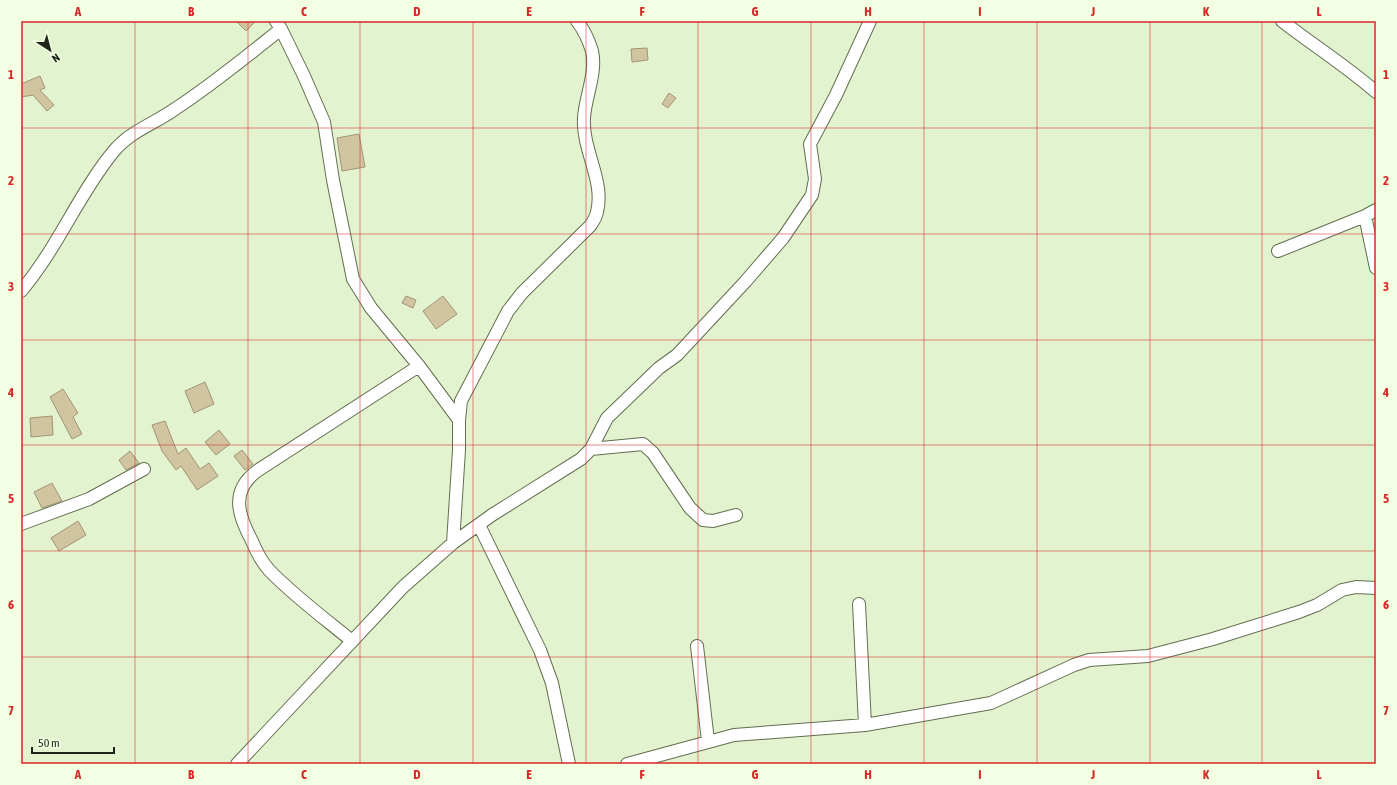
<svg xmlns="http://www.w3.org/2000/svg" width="1397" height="785" viewBox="0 0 1397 785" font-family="'Asap Condensed',sans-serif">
  <rect width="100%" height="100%" fill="#e3f3cf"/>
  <path fill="#d0c4a1" stroke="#a19573" d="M236,21h20l-10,10z
    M647,48l1,12 -16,2 -1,-13z
    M40,76l5,12 -5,2 14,15 -7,6 -14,-16 -12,2v-13z
    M669,93l7,5 -8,10 -6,-4z
    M359,134l6,33 -23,4 -5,-33z
    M406,296l10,4 -3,8 -11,-5z
    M443,296l14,18 -21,15 -13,-18z
    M205,382l9,22 -20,9 -9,-22z
    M63,389l15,24 -5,4 9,17 -10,5 -22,-42z
    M52,416l1,19 -22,2 -1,-19z
    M165,421l13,33 8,-6 14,21 9,-6 9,13 -21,14 -16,-24 -5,4 -14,-19 -10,-26z
    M219,430l11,14 -14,11 -11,-13z
    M242,450l11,14 -8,6 -11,-14z
    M130,451l9,12 -13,7 -7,-10z
    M52,483l10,18 -20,7 -8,-16z
    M78,521l8,14 -27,16 -8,-13z"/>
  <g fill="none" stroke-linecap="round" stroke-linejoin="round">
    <defs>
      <path id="minor" d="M276,21l5,8 23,47 20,46 9,58 20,99 18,29 48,58 40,54
        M1282,21c31,24 64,45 94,71
        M1365,216l11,52
        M1278,251l87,-35 11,-6
        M21,291c36,-42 57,-96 92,-139 17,-21 41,-28 62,-43 37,-24 72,-53 106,-80
        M591,449l52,-5 10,9 37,55 13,12 10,1 23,-6
        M21,524l68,-25 55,-30
        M479,525l61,125 12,33 17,81
        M453,543l6,-93v-30l2,-19 47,-90 14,-18 68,-67c3,-4 6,-9 7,-14 8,-31 -15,-62 -13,-94 1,-21 13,-45 8,-67 -3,-10 -8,-21 -15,-30
        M859,604l6,121
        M352,641c-28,-23 -58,-45 -83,-71 -7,-8 -13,-19 -17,-29 -14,-26 -22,-50 5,-70l162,-105
        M697,646l11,95
        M237,764l166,-177 50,-44 39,-28 89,-56 10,-10 16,-31 52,-50 18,-13 68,-73 38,-44 29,-43 3,-16 -5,-35 26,-49 34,-74
        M627,764l107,-29 131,-10 126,-22 83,-38 15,-5 59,-4 65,-17 86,-27 18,-7 25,-15 14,-3 20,1"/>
    </defs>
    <use href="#minor" stroke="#616e4f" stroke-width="14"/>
    <use href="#minor" stroke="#fff" stroke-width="12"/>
  </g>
  <path fill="none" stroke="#d62828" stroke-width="1" stroke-opacity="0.55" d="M135,21v743M248,21v743M360,21v743M473,21v743M586,21v743M698,21v743M811,21v743M924,21v743M1037,21v743M1150,21v743M1262,21v743M21,128h1355M21,234h1355M21,340h1355M21,445h1355M21,551h1355M21,657h1355"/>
  <rect width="1397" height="785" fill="none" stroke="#f2ffe2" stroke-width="44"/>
  <g transform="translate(50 50) rotate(144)" stroke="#f2ffe2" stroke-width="3" paint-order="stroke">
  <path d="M0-3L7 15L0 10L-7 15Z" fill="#1e2417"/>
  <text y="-6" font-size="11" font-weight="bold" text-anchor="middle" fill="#1e2417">N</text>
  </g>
  <path d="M32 747v6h82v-6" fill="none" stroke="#1e2417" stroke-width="2"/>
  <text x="38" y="747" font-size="12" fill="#1e2417" stroke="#f2ffe2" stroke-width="3" paint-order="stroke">50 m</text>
  <rect x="22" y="22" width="1353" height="741" fill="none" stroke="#d62828" stroke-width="1.5"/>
  <g font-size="13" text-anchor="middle" font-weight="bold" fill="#d62828">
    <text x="78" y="16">A</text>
    <text x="191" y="16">B</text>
    <text x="304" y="16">C</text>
    <text x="417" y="16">D</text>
    <text x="529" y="16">E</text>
    <text x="642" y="16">F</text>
    <text x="755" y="16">G</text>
    <text x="868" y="16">H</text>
    <text x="980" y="16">I</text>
    <text x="1093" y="16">J</text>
    <text x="1206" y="16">K</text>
    <text x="1319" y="16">L</text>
    <text x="11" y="79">1</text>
    <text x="1386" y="79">1</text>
    <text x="11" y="185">2</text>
    <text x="1386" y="185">2</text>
    <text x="11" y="291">3</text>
    <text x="1386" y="291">3</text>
    <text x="11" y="397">4</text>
    <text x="1386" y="397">4</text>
    <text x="11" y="503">5</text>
    <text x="1386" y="503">5</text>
    <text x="11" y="609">6</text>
    <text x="1386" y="609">6</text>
    <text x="11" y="715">7</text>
    <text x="1386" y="715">7</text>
    <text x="78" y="779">A</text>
    <text x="191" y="779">B</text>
    <text x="304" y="779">C</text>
    <text x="417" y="779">D</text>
    <text x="529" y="779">E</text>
    <text x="642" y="779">F</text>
    <text x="755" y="779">G</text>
    <text x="868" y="779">H</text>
    <text x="980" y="779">I</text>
    <text x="1093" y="779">J</text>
    <text x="1206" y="779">K</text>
    <text x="1319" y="779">L</text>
  </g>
</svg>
